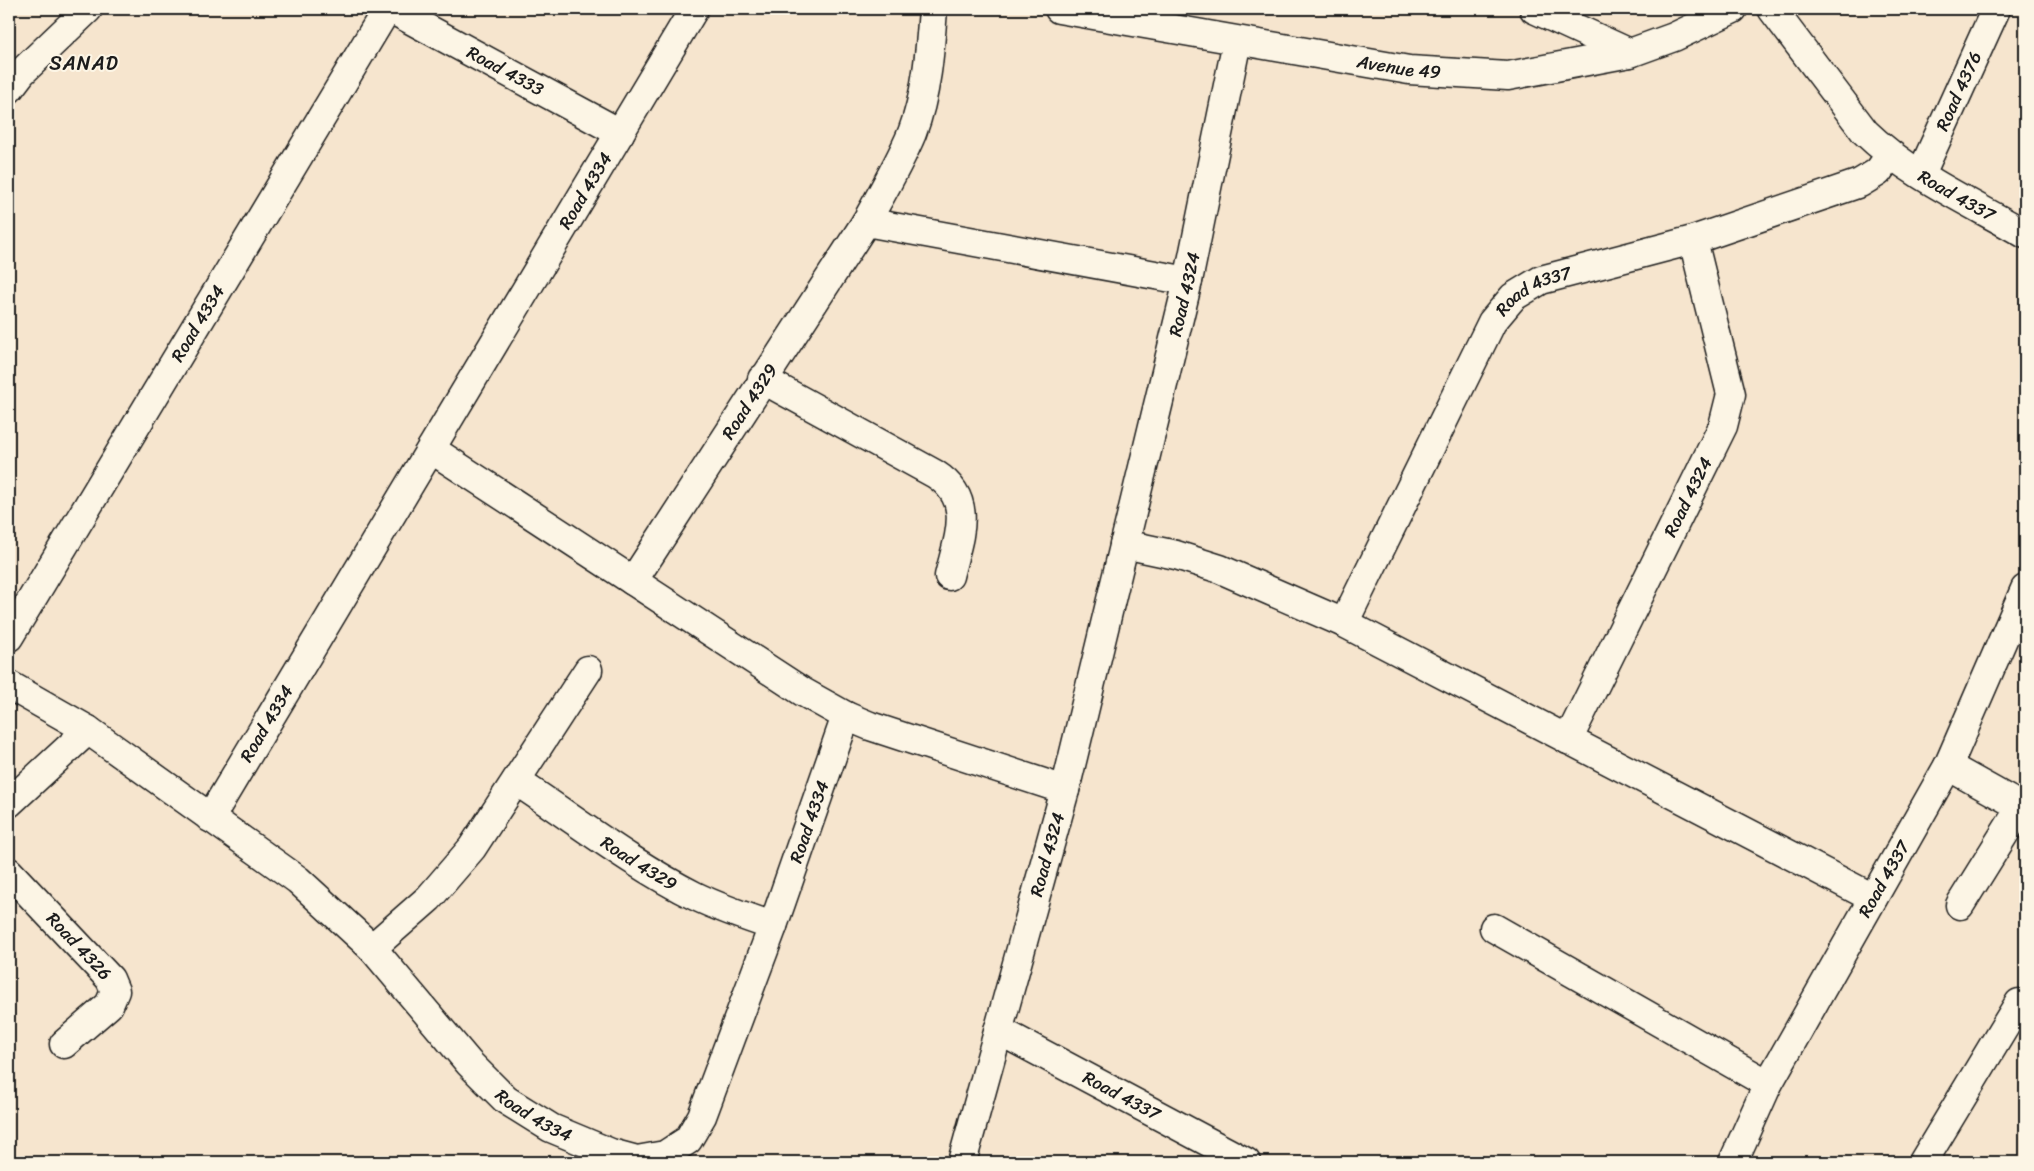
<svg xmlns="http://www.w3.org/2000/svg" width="2034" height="1171" viewBox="0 0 2034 1171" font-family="Sriracha,sans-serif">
  <rect width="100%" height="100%" fill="#f6e5ce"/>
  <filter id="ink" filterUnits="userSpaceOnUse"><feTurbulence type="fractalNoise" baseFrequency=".02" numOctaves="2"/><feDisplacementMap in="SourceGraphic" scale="10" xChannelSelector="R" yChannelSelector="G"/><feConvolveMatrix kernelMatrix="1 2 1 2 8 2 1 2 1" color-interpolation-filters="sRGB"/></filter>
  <g filter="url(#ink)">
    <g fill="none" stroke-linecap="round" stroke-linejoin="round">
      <defs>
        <g id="street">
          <path id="s1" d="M391,9l229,124"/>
          <path d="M1534,9l96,44"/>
          <path id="s2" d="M1772,9l93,123c44,43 107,71 160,102"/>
          <path d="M9,89l13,-17 66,-63"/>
          <path id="s3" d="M1921,174l75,-165"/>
          <path d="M866,222l322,59"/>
          <path d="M762,379l173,95c41,26 23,64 14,102"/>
          <path d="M431,449l372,243 43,24 24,10 195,64"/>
          <path d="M1124,544l52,11 44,14 124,54 529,275"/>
          <path id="s4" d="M633,581l233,-359c16,-29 33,-58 46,-89 15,-39 18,-83 21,-124"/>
          <path id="s5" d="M1344,623l148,-301 21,-25 28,-17 152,-40 167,-57 18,-11 12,-17"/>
          <path id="s6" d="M9,637l378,-628"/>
          <path id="s7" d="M9,685l79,45 210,150 74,68 97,115 37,37 45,28 60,25 26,7 28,-5 23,-15 14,-24 71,-190 73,-210"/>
          <path id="s8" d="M1568,740l155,-314 8,-32 -38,-154"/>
          <path d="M1948,766l77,43"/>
          <path id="s9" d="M516,781c58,38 117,84 179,115 25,12 51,21 78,30"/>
          <path d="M9,803l79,-73"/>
          <path id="s10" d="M210,818l484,-809"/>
          <path id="s11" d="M9,872l101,107 5,12 -6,14 -45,39"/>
          <path d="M1960,905l61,-98"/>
          <path d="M1494,928l274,156"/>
          <path d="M372,948l57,-50 43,-50 116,-178"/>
          <path id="s12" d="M998,1030l248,132"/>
          <path id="s13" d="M962,1162l103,-372 123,-509 49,-240"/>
          <path id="s14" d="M1733,1162l35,-78 180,-318 77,-177"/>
          <path d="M1923,1162l96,-159"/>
        </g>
        <g id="secondary">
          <path id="s15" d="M1059,9l350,61 99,6 122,-23 44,-16 59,-28"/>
        </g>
      </defs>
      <use href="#street" stroke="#1c1c1c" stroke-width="31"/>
      <use href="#secondary" stroke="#1c1c1c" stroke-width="31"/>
      <use href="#street" stroke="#fcf5e5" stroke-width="28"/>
      <use href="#secondary" stroke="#fcf5e5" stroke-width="28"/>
    </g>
  </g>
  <g text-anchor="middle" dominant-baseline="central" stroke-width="4" stroke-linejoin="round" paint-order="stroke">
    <g font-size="18" fill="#1c1c1c" stroke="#fcf5e5">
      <text stroke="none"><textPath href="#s15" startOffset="345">Avenue 49</textPath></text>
      <text stroke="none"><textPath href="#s1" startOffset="130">Road 4333</textPath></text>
      <text stroke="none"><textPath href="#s3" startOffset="91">Road 4376</textPath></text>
      <text stroke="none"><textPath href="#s10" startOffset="731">Road 4334</textPath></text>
      <text stroke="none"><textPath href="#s2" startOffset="266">Road 4337</textPath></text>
      <text stroke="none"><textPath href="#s13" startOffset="896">Road 4324</textPath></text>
      <text stroke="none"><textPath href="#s5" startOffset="389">Road 4337</textPath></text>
      <text stroke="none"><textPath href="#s6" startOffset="366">Road 4334</textPath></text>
      <text stroke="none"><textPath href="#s4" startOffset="214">Road 4329</textPath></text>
      <text stroke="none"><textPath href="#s8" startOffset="271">Road 4324</textPath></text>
      <text stroke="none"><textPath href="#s10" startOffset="110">Road 4334</textPath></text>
      <text stroke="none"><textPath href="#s7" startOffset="1194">Road 4334</textPath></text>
      <text stroke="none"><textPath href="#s13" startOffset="319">Road 4324</textPath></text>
      <text stroke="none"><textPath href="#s9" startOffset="148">Road 4329</textPath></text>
      <text stroke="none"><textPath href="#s14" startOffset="321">Road 4337</textPath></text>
      <text stroke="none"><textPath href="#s11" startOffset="102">Road 4326</textPath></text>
      <text stroke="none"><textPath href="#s12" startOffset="140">Road 4337</textPath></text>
      <text stroke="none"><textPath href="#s7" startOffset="684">Road 4334</textPath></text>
    </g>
    <g font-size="20" letter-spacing="1" fill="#1c1c1c" stroke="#fcf5e5">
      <text x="84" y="63">SANAD</text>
    </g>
  </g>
  <rect width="2034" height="1171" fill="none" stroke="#fcf5e5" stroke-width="30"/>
  <rect x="15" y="15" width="2004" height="1141" fill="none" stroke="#1c1c1c" stroke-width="2" filter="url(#ink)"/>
</svg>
